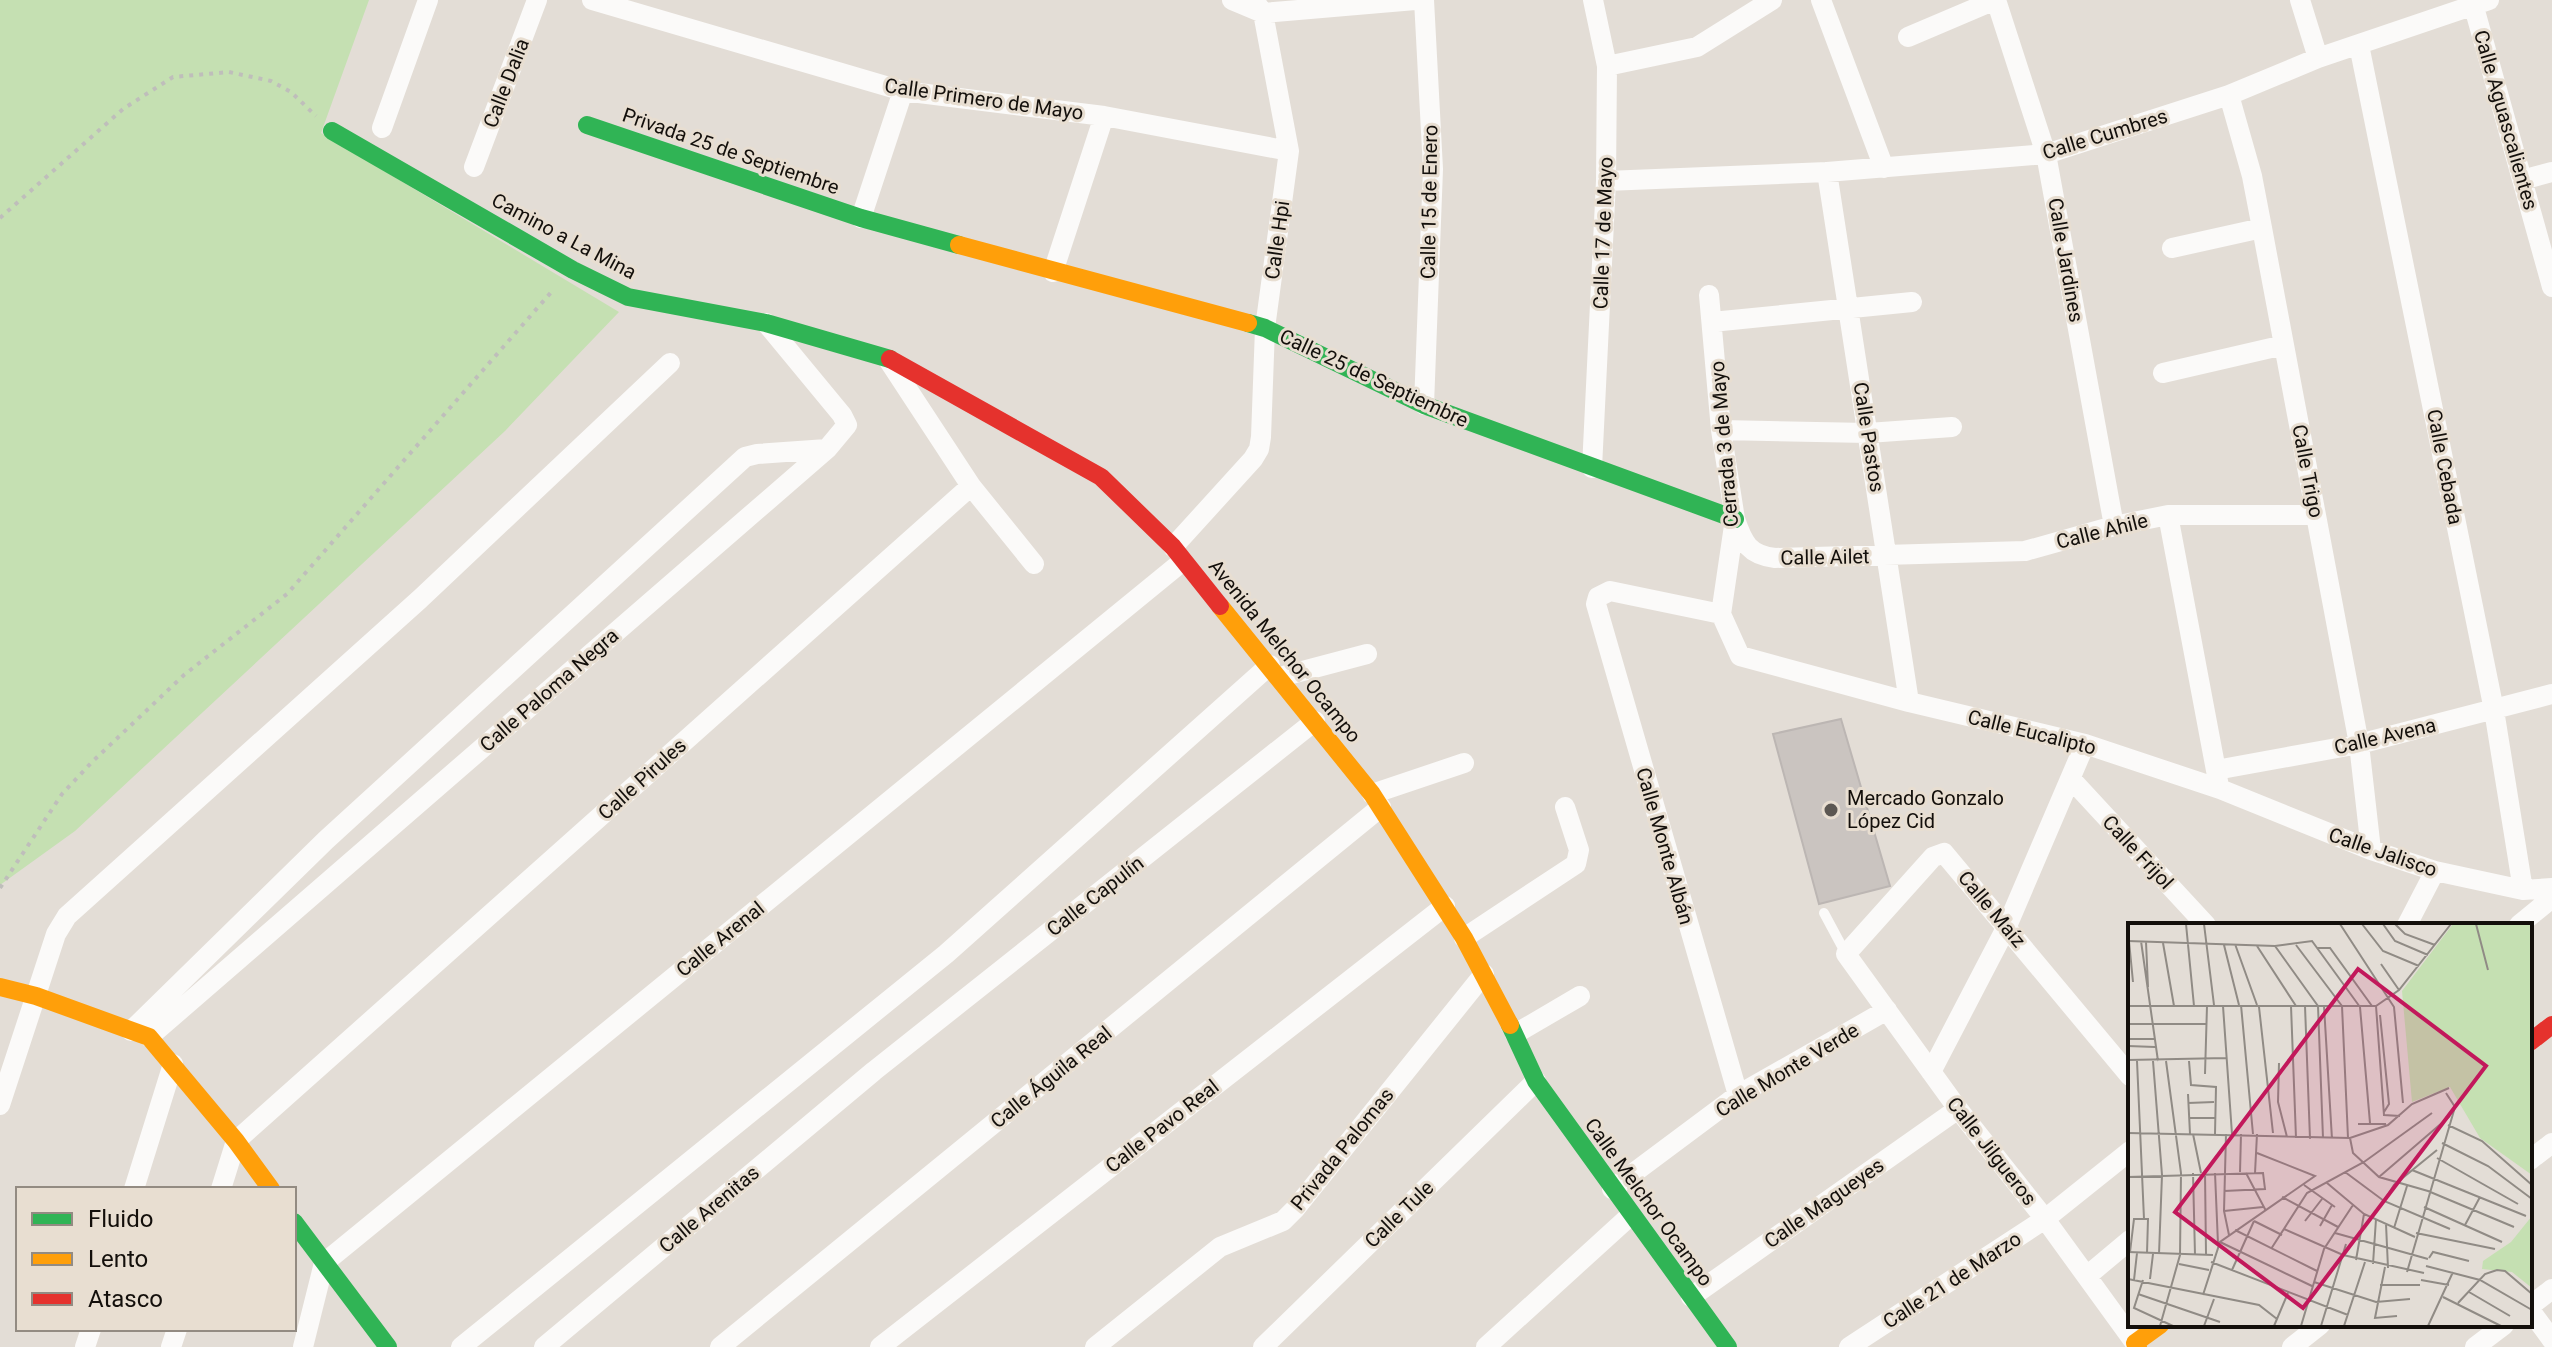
<svg xmlns="http://www.w3.org/2000/svg" width="2552" height="1347" viewBox="0 0 2552 1347" font-family="Roboto,sans-serif">
  <rect width="100%" height="100%" fill="#e3ddd6"/>
  <path fill="#c5e0b2" d="M0,0h369l-48,133 298,179 -114,119 -430,400 -75,54z"/>
  <path fill="#cac4c0" stroke="#bcb6b3" stroke-width="2" d="M1841,719l49,167 -71,18 -46,-170z"/>
  <g fill="none" stroke-linecap="round" stroke-linejoin="round">
    <path stroke="#bfbebb" stroke-width="4" stroke-dasharray="4 6" stroke-linecap="butt" d="M0,218l123,-109 50,-32 56,-5 42,9 20,11 25,24
      M0,888l62,-94 30,-32 92,-87 103,-81 267,-305"/>
    <path stroke="#fbfaf9" stroke-width="10" d="M1824,913l22,41"/>
    <path stroke="#fbfaf9" stroke-width="20" d="M592,0l311,91 201,25 185,35
      M1232,0l31,13 152,-13
      M1821,0l63,168
      M1996,0l50,154 68,372
      M2300,0l18,58
      M2472,0l80,287
      M1908,37l87,-37
      M2359,45l135,665 29,180
      M1607,66l90,-19 75,-47
      M2229,95l23,81 10,52 97,516 12,106
      M382,128l46,-128
      M474,167l63,-167
      M1827,172l82,530
      M2522,180l30,-8
      M1606,181l221,-9 219,-18 183,-59 89,-37 171,-58
      M861,218l42,-127
      M2172,248l90,-20
      M1053,272l51,-156
      M1709,295l12,135 14,89 -14,95 19,42 169,46 176,42 135,45 151,61 64,21 88,19 29,-2
      M1712,322l200,-20
      M889,361l82,125 63,78
      M2163,373l121,-28
      M1424,405l9,-236 -9,-169
      M1721,430l147,3 84,-6
      M1592,468l14,-287 1,-115 -14,-66
      M2168,515l50,266
      M1735,519c8,24 14,36 40,39l250,-7 89,-25 54,-11h148
      M1173,547l80,-88 6,-10 2,-12 4,-109 24,-177 -26,-138 -9,-13
      M1721,614l-111,-23 -12,6 -2,7 142,491
      M1280,677l87,-23
      M2216,770l143,-26 193,-50
      M2071,779l135,146
      M1372,794l92,-31
      M2407,925l28,-54
      M2519,925l33,-27
      M1464,938l112,-74 3,-14 -14,-43
      M131,1031l195,-191 419,-383 12,-3 70,-5
      M1515,1034l65,-38
      M149,1037l678,-588 20,-24 -5,-10 -76,-92
      M1931,1072l76,-146 78,-182
      M2130,1076l-186,-223 -11,4 -87,97 112,155 87,110 90,124
      M0,1105l56,-171 11,-18 353,-317 250,-236
      M2530,1160l22,-17
      M134,1189l39,-125
      M221,1189l15,-48 735,-655
      M1612,1189l126,-94 149,-85
      M2087,1276l43,-36
      M1691,1297l267,-188
      M2530,1306l22,-17
      M2530,1310l22,30
      M85,1347l6,-18
      M171,1347l6,-18
      M303,1347l21,-84 859,-702
      M461,1347l485,-393 324,-289
      M544,1347l330,-276 441,-350
      M720,1347l661,-540
      M880,1347l565,-441
      M1095,1347l125,-100 63,-26 12,-12 189,-235
      M1263,1347l273,-266
      M1486,1347l145,-132
      M1849,1347l196,-128 85,-68
      M2292,1347l28,-22
      M2475,1347l29,-22"/>
    <path stroke="#30b455" stroke-width="18" d="M587,125l274,93 98,27
      M332,131l241,139 55,27 138,26 124,36
      M1248,323l17,5 159,77 311,114
      M1510,1025l26,56 192,266
      M294,1222l94,125"/>
    <path stroke="#ff9f0a" stroke-width="18" d="M959,245l289,78
      M1220,606l152,188 92,144 46,87
      M0,987l36,9 113,41 87,104 35,48
      M2138,1347l-3,-4 25,-18"/>
    <path stroke="#e5322d" stroke-width="18" d="M890,359l211,118 72,70 47,59
      M2530,1042l22,-17"/>
  </g>
  <circle fill="#5c5752" stroke="#e8ded1" stroke-width="3" cx="1831" cy="810" r="8"/>
  <g text-anchor="middle" dominant-baseline="central" stroke-width="6" stroke-linejoin="round" paint-order="stroke">
    <g font-size="20" fill="#130f0b" stroke="#e8ded1">
      <text transform="translate(506 83) rotate(-69)">Calle Dalia</text>
      <text transform="translate(984 99) rotate(8)">Calle Primero de Mayo</text>
      <text transform="translate(2506 120) rotate(74)">Calle Aguascalientes</text>
      <text transform="translate(2105 134) rotate(-17)">Calle Cumbres</text>
      <text transform="translate(731 151) rotate(19)">Privada 25 de Septiembre</text>
      <text transform="translate(1429 202) rotate(-89)">Calle 15 de Enero</text>
      <text transform="translate(1603 233) rotate(-88)">Calle 17 de Mayo</text>
      <text transform="translate(564 236) rotate(28)">Camino a La Mina</text>
      <text transform="translate(1277 240) rotate(-82)">Calle Hpi</text>
      <text transform="translate(2066 260) rotate(80)">Calle Jardines</text>
      <text transform="translate(1374 378) rotate(25)">Calle 25 de Septiembre</text>
      <text transform="translate(1869 437) rotate(81)">Calle Pastos</text>
      <text transform="translate(1724 444) rotate(-95)">Cerrada 3 de Mayo</text>
      <text transform="translate(2445 467) rotate(79)">Calle Cebada</text>
      <text transform="translate(2308 471) rotate(79)">Calle Trigo</text>
      <text transform="translate(2102 531) rotate(-14)">Calle Ahile</text>
      <text transform="translate(1825 557) rotate(-1)">Calle Ailet</text>
      <text transform="translate(1285 651) rotate(51)">Avenida Melchor Ocampo</text>
      <text transform="translate(549 690) rotate(-41)">Calle Paloma Negra</text>
      <text transform="translate(2032 732) rotate(14)">Calle Eucalipto</text>
      <text transform="translate(2385 736) rotate(-13)">Calle Avena</text>
      <text transform="translate(642 779) rotate(-42)">Calle Pirules</text>
      <text transform="translate(1665 846) rotate(74)">Calle Monte Albán</text>
      <text transform="translate(2138 852) rotate(47)">Calle Frijol</text>
      <text transform="translate(2383 852) rotate(19)">Calle Jalisco</text>
      <text transform="translate(1095 896) rotate(-38)">Calle Capulín</text>
      <text transform="translate(1992 909) rotate(50)">Calle Maíz</text>
      <text transform="translate(720 939) rotate(-39)">Calle Arenal</text>
      <text transform="translate(1787 1070) rotate(-31)">Calle Monte Verde</text>
      <text transform="translate(1051 1077) rotate(-39)">Calle Águila Real</text>
      <text transform="translate(1162 1126) rotate(-38)">Calle Pavo Real</text>
      <text transform="translate(1342 1149) rotate(-51)">Privada Palomas</text>
      <text transform="translate(1992 1151) rotate(52)">Calle Jilgueros</text>
      <text transform="translate(1649 1202) rotate(54)">Calle Melchor Ocampo</text>
      <text transform="translate(1824 1203) rotate(-35)">Calle Magueyes</text>
      <text transform="translate(709 1209) rotate(-40)">Calle Arenitas</text>
      <text transform="translate(1399 1214) rotate(-44)">Calle Tule</text>
      <text transform="translate(1952 1280) rotate(-33)">Calle 21 de Marzo</text>
    </g>
    <g font-size="20" fill="#130f0b" stroke="#e8ded1" text-anchor="start">
      <text x="1847" y="798">Mercado Gonzalo<tspan x="1847" dy="23">López Cid</tspan></text>
    </g>
  </g>
  <g transform="translate(2128 923)">
    <rect width="404" height="404" fill="#e3ddd6"/>
    <path d="M325,1h79v251l-52,-37 -30,-51 -38,15 -10,-111zM404,293v72l-20,-16 -30,-3 1,-8 28,-19z" fill="#c5e0b2"/>
    <path fill="none" stroke="#908b85" stroke-width="2" d="M58,1l8,82M76,1l10,81M212,1l54,83 9,96M234,1l21,27 36,15M255,1l12,17 33,14M267,1l10,10 30,11M348,1l12,46M0,18l147,5 37,-5 48,66 10,116M1,18l4,41M13,18l17,120M18,19l2,45M35,20l11,63M107,21l22,61M96,22l15,60M168,22l46,61 6,132M129,23l39,60M147,23l43,60 5,132M189,25h13l42,58M253,41l18,26M113,82l12,129M0,83h248l23,-16 52,-66M95,83l9,128M163,83l5,132M177,83l5,133M196,83l8,133M248,83l8,109 16,1M131,84l14,126M252,92l9,89 -5,8M0,101h78M0,116h26M0,123l27,1M0,137l98,-2M9,138l7,158M25,138l9,114 -3,79M61,138l2,24 25,2 -1,47M151,140l-1,39 9,35M77,151l2,-68M60,171l2,40M60,180l26,-1M61,195h26M230,201h28M320,202l34,16 50,44M0,210l222,5 38,-13 24,-21 37,-16M65,211l8,39M98,211l-2,77 5,24M222,215l3,15 26,24 49,14 86,36M314,220l46,23 44,33M309,235l81,46M284,247l114,46M77,249l1,82M112,249l1,-38M217,249l39,29 66,28M65,250l2,82M87,250l3,71M118,250l20,38M127,250l2,-39M0,254l135,-4 2,16 -41,2M251,254l71,-61M199,260l37,31 51,23M176,262l31,22M154,274l56,30M256,278l10,-16 43,-35M296,284l78,35M96,288l39,-4M126,298l28,14M177,298l17,-22M258,301l2,44M337,302l15,-28M192,303l12,-21M266,305l13,-42M156,306l59,26 81,18M107,307l82,41M207,310l93,26M288,310l79,16M92,319l92,44M143,326l36,-56 57,-31 68,-49M0,329l85,3M2,329l4,-33h14l-1,34M301,335l4,-6 36,9M228,337l8,-46M83,339l137,53M51,341l30,6M245,341l3,-45M298,343l54,14 52,30M257,344l-10,51 22,-2M104,347l22,-49M279,349l48,-165 -9,-14M0,356l131,26 18,14M22,356l3,-25M6,357l3,-27M15,357l-9,28 39,18M293,357l28,5M186,359l62,20 34,-3M252,362h40M341,369l41,24M10,371l82,28M75,372l17,-53 95,-66 -58,-23M315,374l58,29M330,380l27,-29 12,-4 8,1 27,23M32,403l20,-71 1,-82 -15,-112M76,403l10,-27M146,403l14,-33M173,403l23,-77 29,-44M193,403l25,-82M216,403l21,-64M300,403l25,-54"/>
    <path fill="#c2185b" fill-opacity="0.15" stroke="#c2185b" stroke-width="4" d="M230,46l128,97 -183,242 -128,-96z"/>
    <rect width="404" height="404" fill="none" stroke="#130f0b" stroke-width="4"/>
  </g>
  <rect x="16" y="1187" width="280" height="144" fill="#e8ded1" stroke="#938b82" stroke-width="2"/>
  <rect x="32" y="1213" width="40" height="12" fill="#30b455" stroke="#938b82" stroke-width="2"/>
  <text x="88" y="1227" font-size="24" fill="#130f0b">Fluido</text>
  <rect x="32" y="1253" width="40" height="12" fill="#ff9f0a" stroke="#938b82" stroke-width="2"/>
  <text x="88" y="1267" font-size="24" fill="#130f0b">Lento</text>
  <rect x="32" y="1293" width="40" height="12" fill="#e5322d" stroke="#938b82" stroke-width="2"/>
  <text x="88" y="1307" font-size="24" fill="#130f0b">Atasco</text>
</svg>
